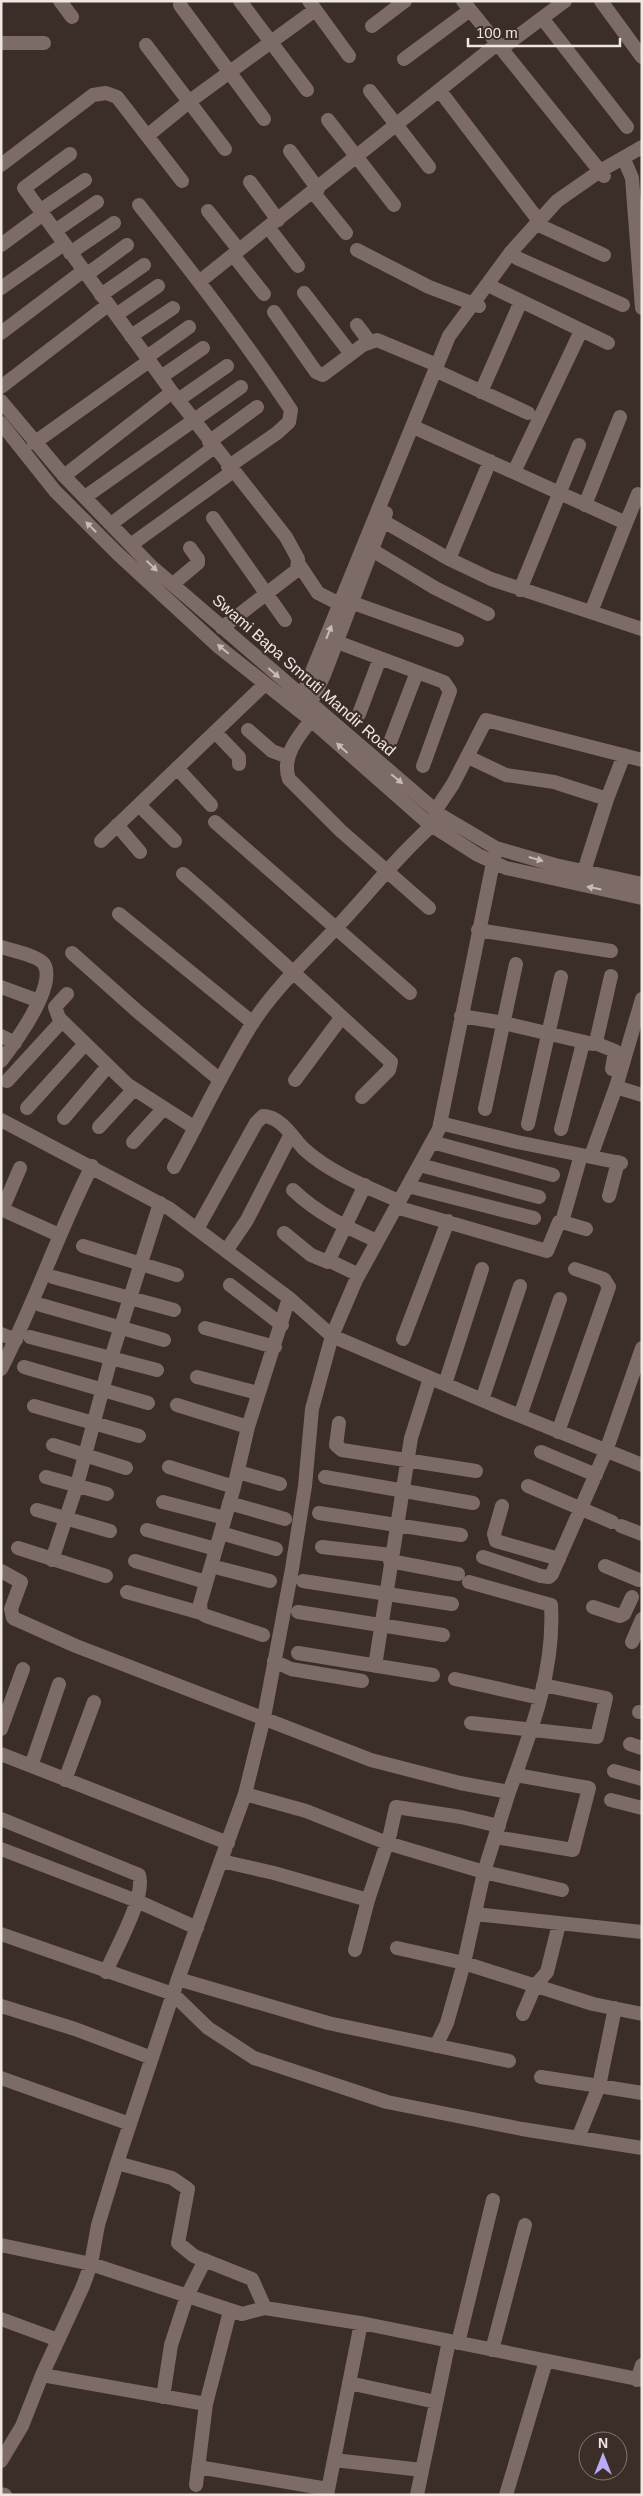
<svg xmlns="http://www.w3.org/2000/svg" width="643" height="2496" viewBox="0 0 643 2496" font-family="Arial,sans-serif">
  <rect width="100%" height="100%" fill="#3b2d27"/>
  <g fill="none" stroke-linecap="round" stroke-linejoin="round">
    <path stroke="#7d6c65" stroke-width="14" d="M60,1l12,16
      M240,1l67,89
      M309,1l40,55
      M463,1l141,175
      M601,1l41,56
      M180,5l84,114
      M542,18l85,109
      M372,26l33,-25
      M1,43h43
      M146,45l79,104
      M502,48l63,-47
      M404,59l66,-49
      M370,91l59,76
      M440,91l99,130
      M328,120l66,85
      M147,136l43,-35 125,-91
      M290,151l28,38
      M70,154l-46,34 148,204 114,145 12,22 -1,11 -75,58
      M626,164l6,14 10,130
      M1,165l92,-70 13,-2 11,4 65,84
      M250,182l28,38
      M313,192l33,41
      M139,205c53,67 105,134 152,205l-2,12 -12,11 -49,34
      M41,210l44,-30
      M208,211l31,39
      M268,227l30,39
      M543,227l61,28
      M55,231l42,-29
      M1,245l42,-31
      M357,250l72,37 50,19
      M70,253l44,-30
      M233,255l31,39
      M517,258l106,47
      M86,275l41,-30
      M199,282l298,-238
      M1,288l63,-44
      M494,288l114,55
      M304,293l47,61
      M101,295l43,-30
      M274,312l42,60 7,3 40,-30 14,-5 60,25
      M116,315l42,-29
      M357,325l12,16
      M1,333l82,-62
      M131,336l42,-28
      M147,357l42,-30
      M441,373l87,40
      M161,377l42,-29
      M1,387l107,-82
      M481,392l40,-91
      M178,400l49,-34
      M1,401l63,75 87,90 291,250 54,32 59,17 87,19
      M1,423l54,68 62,62 102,94 92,73 117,103 50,32 28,13 136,30
      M418,429l208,94 -35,89
      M209,442l48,-35
      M34,443l115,-82
      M514,472l67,-141
      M64,476l108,-84
      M85,497l156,-110
      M585,505l35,-88
      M213,518l72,102
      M383,521l66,38 42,20 151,50
      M626,523l12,-29
      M111,524l102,-76
      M132,544l100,-72
      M372,550l63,38 53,26
      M449,559l41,-98
      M298,563l20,30 22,11
      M173,584l25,-21v-4l-8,-11
      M520,590l59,-145
      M353,603l104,37
      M337,642l107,40 6,9 -27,75
      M298,706l151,-370 62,-84 46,-51 43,-30 42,-24
      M307,711l17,-36 62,-162
      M316,714c-14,18 -36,41 -27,65l52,52 88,77
      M359,714l21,-56
      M248,730l24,21 16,6
      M215,732l24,25v7
      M389,745l28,-73
      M468,757l38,18 48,7 53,17
      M177,768l34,37
      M139,805l36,36
      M435,811l18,-27 33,-64 156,40
      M215,822l195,171
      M117,825l23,27
      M101,841l164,-157
      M584,871l23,-72 17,-44
      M183,874c71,61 139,125 208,188l-2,8 -27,27
      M119,914l134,109
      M478,930l133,21
      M1,947c10,3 38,9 43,17 13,22 -30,80 -43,97
      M72,953l65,58 83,69
      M1,987l38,14
      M67,994l-12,13 4,11 69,67 67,43
      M461,1016l43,7 89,21 3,-2 15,-66
      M1,1036l14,7
      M595,1043l20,8 -3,18
      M295,1080l46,-62
      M7,1081l55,-60
      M616,1087l26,8
      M27,1108l58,-64
      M485,1109l31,-145
      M64,1118l44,-52
      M1,1120l169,89 119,89 43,38 176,75 134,54
      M440,1123l77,19 104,21
      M528,1124l33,-147
      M99,1127l35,-38
      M561,1129l22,-86
      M133,1142l31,-34
      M432,1142l121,33
      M591,1156l25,-69 26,-88
      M420,1165l119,32
      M174,1167c26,-47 49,-97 78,-143 23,-36 55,-65 84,-96 34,-36 64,-75 102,-108
      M408,1186l126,32
      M293,1190c25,24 53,37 84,51
      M609,1196l9,-34
      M396,1207l151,44 12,-29h3l19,-67
      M1,1209l58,26
      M2,1210l18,-42
      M562,1222l24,7
      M197,1229l59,-106 7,-7c19,1 29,21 41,33 26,24 63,38 95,52
      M284,1233l27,22 17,7 37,-77
      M83,1246l94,29
      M226,1251l21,-31 44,-86
      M330,1261l29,14
      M53,1277l121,33
      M230,1285l52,40
      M41,1305l123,35
      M205,1328l70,19
      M1,1334l15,6
      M30,1337l127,33
      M403,1339l45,-118
      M24,1367l124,36
      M1,1369c34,-66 57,-137 91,-203
      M197,1377l61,16
      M445,1384l37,-115
      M482,1400l38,-114
      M177,1405l71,22
      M34,1406l105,30
      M520,1416l40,-117
      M339,1423l-3,22 6,5 134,21
      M558,1432l51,-145 -5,-8 -29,-10
      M53,1445l73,23
      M541,1452l55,23
      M169,1467l65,20
      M238,1472l42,12
      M46,1477l61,17
      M325,1477l148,26
      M528,1486l84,36
      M163,1502l62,16
      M229,1503l56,16
      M502,1506l-8,28 2,7 63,18
      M37,1510l73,21
      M319,1513l142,22
      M621,1526l21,8
      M147,1530l69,19
      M221,1533l55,16
      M322,1547l69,8
      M18,1548l88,28
      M483,1557l58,19 8,1 3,-3 54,-123 36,-103
      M52,1560l25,-75 34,-127 49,-155
      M135,1561l71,21
      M390,1561l68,13
      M211,1566l59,15
      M605,1566l34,14
      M1,1571l20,11 -10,27 2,9 63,28 295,114 89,23 49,9c22,-60 46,-122 42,-187l-82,-23
      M303,1581l149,23
      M127,1592l74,21
      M593,1607l27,9 4,-2 8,-17
      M298,1612l145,23
      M263,1635l-57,-19 -5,-3 -1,-9 34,-117 14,-60 41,-129
      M632,1642l10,-23
      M298,1653l135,22
      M274,1661l17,8 71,12
      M375,1666l36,-228 19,-60
      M455,1679l85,19
      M639,1712h3
      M471,1723l126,14 9,-39 -63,-13
      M1,1729l22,-60
      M630,1744l12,4
      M1,1754l227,89
      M31,1766l28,-82
      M614,1771l28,8
      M65,1780l29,-78
      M509,1792l-25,80 -20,91 129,41 49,10
      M245,1794l61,17 81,32 97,29 78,18
      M611,1800l31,8
      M1,1819l138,56c7,22 -24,75 -33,97
      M495,1837l78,13 16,-62 -73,-13
      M1,1849l136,52 60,27
      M221,1861l53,12 94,27 22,-66 6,-27 65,10 38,9
      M475,1914l167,18
      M1,1934l172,60 35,34 46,30 133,44 135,27 120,19
      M397,1948l67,15 -17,60 -11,23
      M355,1950l13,-50
      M178,1979l150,44 181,38
      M1,2006l74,23 77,29
      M523,2014l12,-28 12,-14 12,-48
      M541,2077l58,9 16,-78
      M1,2078l129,46
      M578,2138l21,-52 43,7
      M117,2163l55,15 16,11 -10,54 16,13 58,23 13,29
      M1,2245l90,19 151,50 23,-6 101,16 276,56
      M1,2319l57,21
      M458,2343l35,-143
      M492,2350l33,-125
      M42,2375l164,29
      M637,2380l5,-15
      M349,2383l87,19
      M163,2397l8,-52 16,-49 18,-36
      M334,2460l88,10
      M1,2461l21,-35 20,-51 41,-89 8,-22 7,-39 19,-62 61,-184 67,-185 19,-77 28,-148 13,-83 7,-77 20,-73 24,-56 83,-151 57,-281
      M198,2467l130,22
      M196,2485l10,-81 24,-93
      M1,2494l4,1
      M327,2495l34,-172
      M417,2495l32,-154
      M506,2495l40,-134"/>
  </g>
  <defs><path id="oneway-solid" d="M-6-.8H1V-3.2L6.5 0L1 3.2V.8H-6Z" transform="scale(1.25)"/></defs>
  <g fill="#c8bbb6">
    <use href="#oneway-solid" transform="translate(91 527) rotate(-135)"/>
    <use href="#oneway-solid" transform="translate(152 566) rotate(44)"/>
    <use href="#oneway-solid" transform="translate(329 632) rotate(-68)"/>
    <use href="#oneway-solid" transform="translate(223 649) rotate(-140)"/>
    <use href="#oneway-solid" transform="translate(274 673) rotate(41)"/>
    <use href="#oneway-solid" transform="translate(342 748) rotate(-138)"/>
    <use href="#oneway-solid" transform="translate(397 779) rotate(40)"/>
    <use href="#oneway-solid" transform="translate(536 859) rotate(16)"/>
    <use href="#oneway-solid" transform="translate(594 888) rotate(-169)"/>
  </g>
  <g text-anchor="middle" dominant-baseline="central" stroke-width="4.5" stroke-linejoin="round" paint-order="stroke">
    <g font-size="16" fill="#f0e6e2" stroke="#3b2d27">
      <text transform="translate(304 675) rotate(41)">Swami Bapa Smruti Mandir Road</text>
    </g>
  </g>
  <rect width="643" height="2496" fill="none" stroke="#f0e6e2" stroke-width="5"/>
  <g transform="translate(603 2456)"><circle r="24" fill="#3b2d27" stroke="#837772"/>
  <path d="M0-4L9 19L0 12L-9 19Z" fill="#bbaaf6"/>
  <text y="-8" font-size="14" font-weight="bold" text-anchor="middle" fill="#f0e6e2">N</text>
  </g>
  <path d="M468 38v8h152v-8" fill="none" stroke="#f0e6e2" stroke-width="2.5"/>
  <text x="476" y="38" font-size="15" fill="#f0e6e2" stroke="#3b2d27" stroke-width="4" paint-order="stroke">100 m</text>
</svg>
